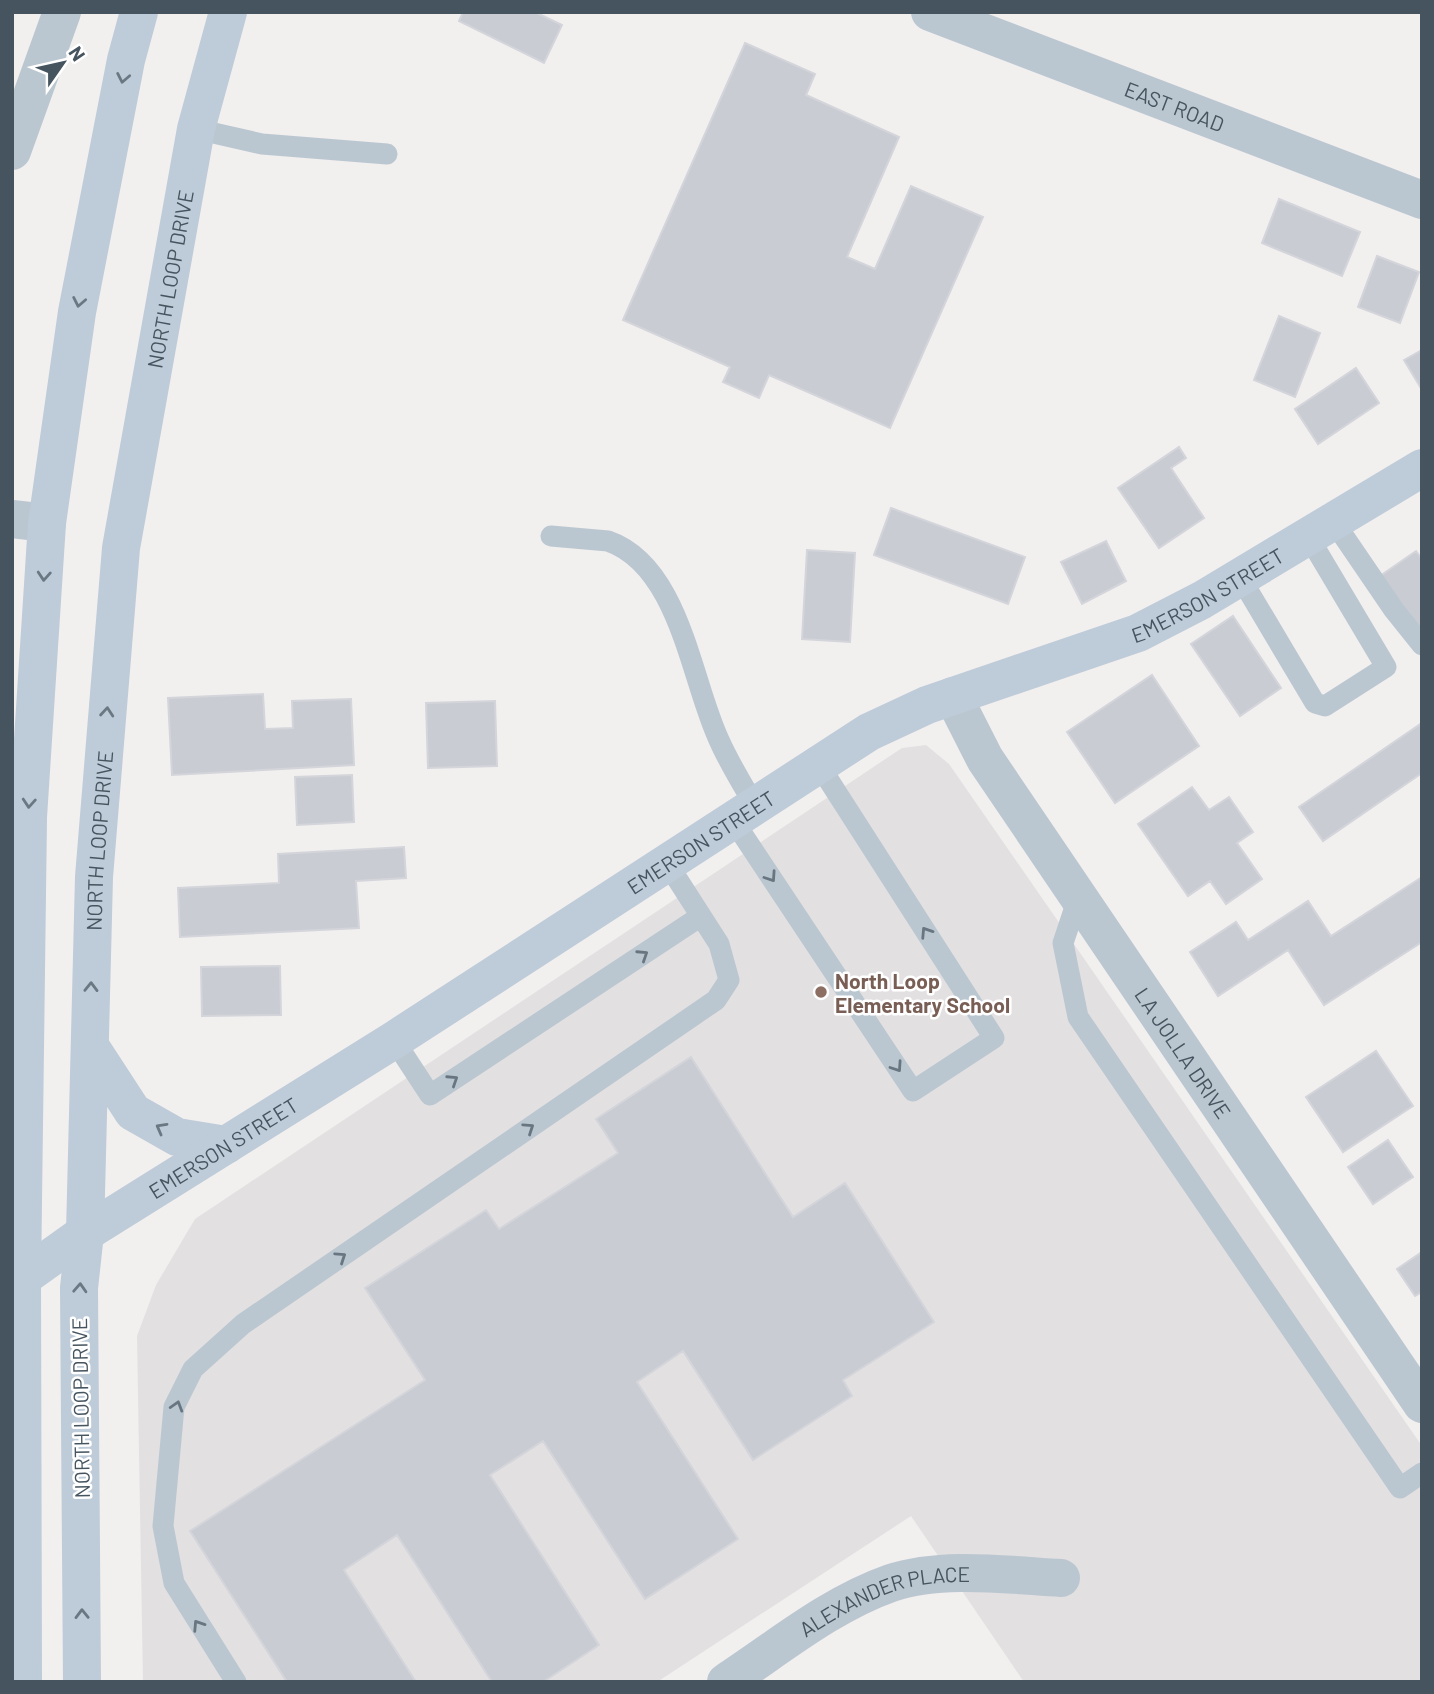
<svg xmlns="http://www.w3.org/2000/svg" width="1434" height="1694" viewBox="0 0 1434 1694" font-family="Barlow,sans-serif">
  <rect width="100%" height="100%" fill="#f2efef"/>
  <path fill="#e3e0e1" d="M926,745l23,19 473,682v236h-398l-113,-166 -254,166h-514l-6,-346 19,-51 39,-66 707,-471z"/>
  <path fill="#c9ccd2" stroke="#d3d5db" stroke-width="2" d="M463,12h72l27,13 -18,38 -85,-42z
    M745,43l70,31 -9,21 93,42 -52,120 28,12 36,-83 72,31 -93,211 -121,-53 -10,23 -36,-16 7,-15 -107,-47z
    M1279,199l81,33 -18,44 -80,-33z
    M1377,256l42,16 -19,51 -42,-16z
    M1279,316l41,17 -25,64 -41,-17z
    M1422,350v40l-18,-30z
    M1356,368l23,35 -61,41 -23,-35z
    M1179,447l7,11 -15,10 33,50 -45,30 -41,-60z
    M891,508l134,49 -17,47 -134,-49z
    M1106,541l20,40 -44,23 -21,-42z
    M807,550l48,3 -5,89 -48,-3z
    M1416,551l6,8v73l-42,-56z
    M1233,616l48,72 -41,28 -49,-72z
    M1152,675l47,71 -84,57 -48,-71z
    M263,694l2,35 28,-1 -1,-27 59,-2 3,66 -182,10 -4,-77z
    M495,701l2,65 -69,2 -2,-65z
    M1422,723v50l-99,68 -24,-34z
    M352,775l2,47 -57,3 -2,-48z
    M1192,787l17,23 20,-13 24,35 -16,11 25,36 -36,25 -16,-23 -22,15 -50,-72z
    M404,847l2,31 -50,3 3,47 -179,9 -2,-49 101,-5 -1,-29z
    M1422,877v65l-98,63 -36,-55 -70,46 -28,-44 46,-30 12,18 60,-39 23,35z
    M280,966l1,49 -79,1 -1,-49z
    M1376,1051l37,55 -70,46 -37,-55z
    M691,1057l102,160 52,-34 89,139 -91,58 9,16 -99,64 -70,-109 -46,31 101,157 -93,60 -102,-158 -53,34 109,170 -56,37h-51l-95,-147 -53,35 72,112h-129l-97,-151 235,-151 -60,-92 121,-78 13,19 119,-76 -22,-34z
    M1388,1140l25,37 -40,27 -25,-37z
    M1422,1252v40l-7,4 -18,-27z"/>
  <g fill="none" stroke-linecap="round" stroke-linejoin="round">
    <path stroke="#bbc7d0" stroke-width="21" d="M196,129l66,15 125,10
      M1334,522l60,88 28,35
      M551,536l57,5c72,25 83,140 111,199 10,23 24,45 36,66
      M1240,577l75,126 10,3 61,-39 -78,-131
      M733,820l180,271 81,-53 -175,-273
      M1078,898l-15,45 15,74 322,471 22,-15
      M394,1040l36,55 271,-179
      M236,1682l-62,-99 -11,-57 11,-119 19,-38 50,-45 473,-324 13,-20 -10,-36 -52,-81"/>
    <g stroke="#bbc7d0" stroke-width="38">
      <path id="s1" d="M930,12l492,188"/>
      <path d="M12,151l50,-139"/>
      <path d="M12,519l35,4"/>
      <path id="s2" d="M953,696l32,63 437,645"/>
      <path id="s3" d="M726,1682c53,-35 105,-78 165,-99 51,-17 117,-8 170,-5"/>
    </g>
    <g stroke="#becbd8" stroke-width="38">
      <path d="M90,1046l43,66 44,25 49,8"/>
      <path id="s4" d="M12,1276l10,2 63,-45 309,-193 475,-308 58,-27 211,-72 64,-33 220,-132"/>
      <path d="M23,1682l-1,-404 6,-461 19,-294 30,-211 49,-252 13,-48"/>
      <path id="s5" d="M82,1682l-3,-394 6,-55 9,-356 27,-329 75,-419 32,-117"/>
    </g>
  </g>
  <defs><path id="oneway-chevron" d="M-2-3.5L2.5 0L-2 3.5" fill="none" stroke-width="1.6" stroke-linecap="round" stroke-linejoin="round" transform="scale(1.75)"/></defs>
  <g stroke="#697883">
    <use href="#oneway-chevron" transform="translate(123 78) rotate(101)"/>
    <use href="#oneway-chevron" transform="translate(79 302) rotate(101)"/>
    <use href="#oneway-chevron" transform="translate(44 576) rotate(94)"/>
    <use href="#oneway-chevron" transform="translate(107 712) rotate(-85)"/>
    <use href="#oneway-chevron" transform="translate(29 803) rotate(94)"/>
    <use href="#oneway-chevron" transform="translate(91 987) rotate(-89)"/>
    <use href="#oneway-chevron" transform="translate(161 1128) rotate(-151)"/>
    <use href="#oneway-chevron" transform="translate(80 1288) rotate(-87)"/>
    <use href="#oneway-chevron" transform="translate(82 1614) rotate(-91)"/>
  </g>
  <g stroke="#687681">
    <use href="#oneway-chevron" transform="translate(771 877) rotate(56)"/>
    <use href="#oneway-chevron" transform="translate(926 932) rotate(-123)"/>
    <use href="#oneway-chevron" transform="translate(643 955) rotate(-33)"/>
    <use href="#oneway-chevron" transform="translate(897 1067) rotate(56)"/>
    <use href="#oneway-chevron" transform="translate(453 1080) rotate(-33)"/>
    <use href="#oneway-chevron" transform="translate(529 1128) rotate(-34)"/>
    <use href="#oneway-chevron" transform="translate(341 1257) rotate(-34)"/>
    <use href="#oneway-chevron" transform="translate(177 1406) rotate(-73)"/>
    <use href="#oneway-chevron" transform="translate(198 1625) rotate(-123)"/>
  </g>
  <circle fill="#8d6e63" stroke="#fff" stroke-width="2.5" cx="821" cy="992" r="7"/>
  <g text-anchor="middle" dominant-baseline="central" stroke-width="5" stroke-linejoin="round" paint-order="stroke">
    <g font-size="21" fill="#45545f" stroke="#fff">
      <text stroke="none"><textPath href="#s1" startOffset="262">EAST ROAD</textPath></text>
      <text stroke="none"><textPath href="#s5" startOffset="1409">NORTH LOOP DRIVE</textPath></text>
      <text stroke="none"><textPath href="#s4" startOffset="1384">EMERSON STREET</textPath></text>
      <text stroke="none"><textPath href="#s5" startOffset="842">NORTH LOOP DRIVE</textPath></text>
      <text stroke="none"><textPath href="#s4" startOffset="817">EMERSON STREET</textPath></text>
      <text stroke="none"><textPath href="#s2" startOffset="425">LA JOLLA DRIVE</textPath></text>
      <text stroke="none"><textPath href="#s4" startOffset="250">EMERSON STREET</textPath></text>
      <text transform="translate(80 1408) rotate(-91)">NORTH LOOP DRIVE</text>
      <text stroke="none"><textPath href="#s3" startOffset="182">ALEXANDER PLACE</textPath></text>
    </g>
    <g font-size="21" font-weight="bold" fill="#785e54" stroke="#fff" text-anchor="start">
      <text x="835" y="980">North Loop<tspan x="835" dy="24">Elementary School</tspan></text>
    </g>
  </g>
  <rect width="1434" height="1694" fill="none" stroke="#45545f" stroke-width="28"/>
  <g transform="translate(63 63) rotate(56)" stroke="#ffffff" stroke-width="5" paint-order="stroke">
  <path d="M0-5L12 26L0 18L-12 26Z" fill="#45545f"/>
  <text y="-10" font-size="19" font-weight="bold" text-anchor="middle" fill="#45545f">N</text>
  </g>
</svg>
